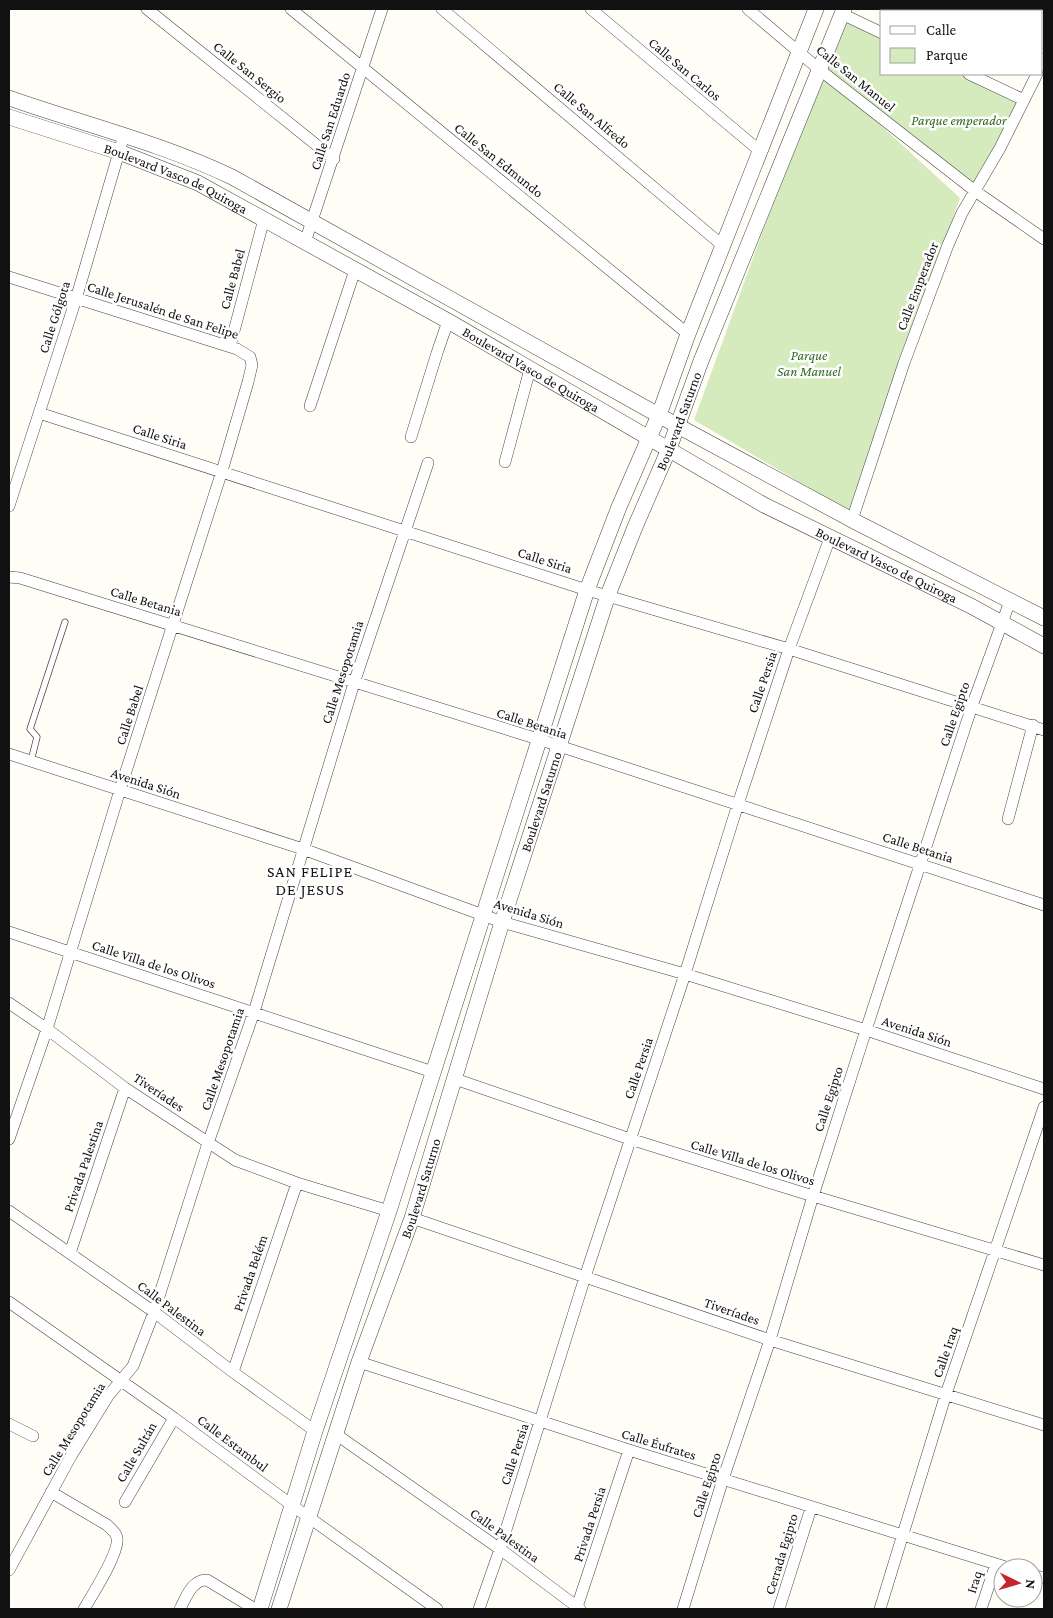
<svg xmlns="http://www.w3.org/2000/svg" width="1053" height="1618" viewBox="0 0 1053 1618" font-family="'Crimson Pro',serif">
  <rect width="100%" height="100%" fill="#fffdf5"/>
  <path fill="#d5ebbd" d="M842,14l40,19v41h87l55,26 -49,91 -148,-115 133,122 -110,314 -156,-92z"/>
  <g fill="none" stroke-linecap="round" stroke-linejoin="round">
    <defs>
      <path id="service" d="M31,761l6,-24 -7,-8 35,-107"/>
      <path id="minor" d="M147,9l187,150
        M291,9l397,325
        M442,9l280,236
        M591,9l170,143
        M748,9l72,61 155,121 69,48
        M842,14l40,19
        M1042,65l2,-6
        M969,74l55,26
        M305,242l77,-233
        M9,277l228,72 13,8 2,8 -4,17 -26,89 -102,319 -73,239 -38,110
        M230,346l34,-127
        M310,406l45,-136
        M39,413l548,177 202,59 255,81
        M411,437l26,-84 11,-32
        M505,462l25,-93
        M9,506l67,-207 48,-164
        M852,520l52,-157 44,-118 14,-32 38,-65 37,-74
        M9,577l11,1 518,161 506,166
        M9,754l294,95 199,73 183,52 181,56 178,59
        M1008,819l25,-94
        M9,932l424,140
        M9,1003l38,26 78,59 110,72 62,23 92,28
        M455,1079l175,60 183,57 231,69
        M9,1211l145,101 79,60 82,59
        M412,1218l358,122 274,85
        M70,1253l55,-165
        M9,1302l165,116 119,88 144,103
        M359,1362l270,88 380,118
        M233,1372l64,-189
        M9,1424l24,12
        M337,1435l163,114 80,60
        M51,1492l56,33c4,4 9,7 10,13 3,14 -25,57 -33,71
        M125,1502l49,-84
        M9,1570l62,-114 37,-60 25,-30 21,-54 54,-169 46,-131 100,-329 74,-220
        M1033,1575l11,3
        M577,1607l52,-157
        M180,1609c6,-11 11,-29 27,-29l48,29
        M479,1609l21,-60 85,-272 100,-303 53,-170 51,-155 41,-111
        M683,1609l40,-130 47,-139 43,-144 53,-166 106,-324 38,-105
        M779,1609l32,-101
        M880,1609l66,-215 98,-287
        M981,1609l15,-45"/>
      <g id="tertiary">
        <path d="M9,98c74,26 152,45 223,79l446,249 174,94 192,98"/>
        <path id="s1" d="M9,117l110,35 79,31 250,138 316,184 207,101 73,40"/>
        <path d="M260,1609l55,-178 74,-220 198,-621 32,-83 40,-92 29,-81 128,-325"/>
        <path id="s2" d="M279,1609l80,-247 53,-144 90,-296 106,-327 27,-68 34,-78 32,-88 143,-352"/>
      </g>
    </defs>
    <use href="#service" stroke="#444" stroke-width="7"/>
    <use href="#minor" stroke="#444" stroke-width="12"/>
    <use href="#tertiary" stroke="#444" stroke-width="16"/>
    <use href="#service" stroke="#fff" stroke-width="5.5"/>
    <use href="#minor" stroke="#fff" stroke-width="11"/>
    <use href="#tertiary" stroke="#fff" stroke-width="15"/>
  </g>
  <g text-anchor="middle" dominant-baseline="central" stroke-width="5" stroke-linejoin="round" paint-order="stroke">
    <g font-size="14" fill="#111" stroke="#fff">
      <text transform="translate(685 69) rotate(40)">Calle San Carlos</text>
      <text transform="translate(250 72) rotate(39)">Calle San Sergio</text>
      <text transform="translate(856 78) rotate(39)">Calle San Manuel</text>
      <text transform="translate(592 115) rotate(40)">Calle San Alfredo</text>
      <text transform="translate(330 121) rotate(-72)">Calle San Eduardo</text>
      <text transform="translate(499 160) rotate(39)">Calle San Edmundo</text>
      <text stroke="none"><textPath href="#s1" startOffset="178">Boulevard Vasco de Quiroga</textPath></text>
      <text transform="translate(232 279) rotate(-75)">Calle Babel</text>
      <text transform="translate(917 286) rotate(-69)">Calle Emperador</text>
      <text transform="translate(163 310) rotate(18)">Calle Jerusalén de San Felipe</text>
      <text transform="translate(54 317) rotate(-72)">Calle Gólgota</text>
      <text stroke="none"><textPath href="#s1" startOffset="582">Boulevard Vasco de Quiroga</textPath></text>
      <text stroke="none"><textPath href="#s2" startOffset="1254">Boulevard Saturno</textPath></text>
      <text transform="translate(160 436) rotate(18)">Calle Siria</text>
      <text transform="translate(545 560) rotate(18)">Calle Siria</text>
      <text stroke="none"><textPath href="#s1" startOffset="988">Boulevard Vasco de Quiroga</textPath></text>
      <text transform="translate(146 601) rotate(17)">Calle Betania</text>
      <text transform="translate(342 672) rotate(-72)">Calle Mesopotamia</text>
      <text transform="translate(762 682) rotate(-71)">Calle Persia</text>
      <text transform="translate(954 714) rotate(-71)">Calle Egipto</text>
      <text transform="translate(129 715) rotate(-72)">Calle Babel</text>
      <text transform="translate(532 723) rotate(18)">Calle Betania</text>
      <text transform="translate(146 783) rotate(18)">Avenida Sión</text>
      <text stroke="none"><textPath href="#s2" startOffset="849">Boulevard Saturno</textPath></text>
      <text transform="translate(918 847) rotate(18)">Calle Betania</text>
      <text transform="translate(529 913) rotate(17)">Avenida Sión</text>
      <text transform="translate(154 964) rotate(18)">Calle Villa de los Olivos</text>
      <text transform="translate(917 1031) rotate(18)">Avenida Sión</text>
      <text transform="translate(222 1059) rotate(-71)">Calle Mesopotamia</text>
      <text transform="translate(638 1068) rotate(-71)">Calle Persia</text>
      <text transform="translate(159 1092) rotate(34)">Tiveríades</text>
      <text transform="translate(828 1099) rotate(-72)">Calle Egipto</text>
      <text transform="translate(753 1162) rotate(17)">Calle Villa de los Olivos</text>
      <text transform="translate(83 1166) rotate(-71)">Privada Palestina</text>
      <text stroke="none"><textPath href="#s2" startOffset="444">Boulevard Saturno</textPath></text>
      <text transform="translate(250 1273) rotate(-71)">Privada Belém</text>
      <text transform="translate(172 1308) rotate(37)">Calle Palestina</text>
      <text transform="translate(732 1311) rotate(19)">Tiveríades</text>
      <text transform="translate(945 1352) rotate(-71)">Calle Iraq</text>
      <text transform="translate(73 1429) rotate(-58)">Calle Mesopotamia</text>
      <text transform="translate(233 1443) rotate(37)">Calle Estambul</text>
      <text transform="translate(659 1444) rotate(17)">Calle Éufrates</text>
      <text transform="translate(136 1452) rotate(-60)">Calle Sultán</text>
      <text transform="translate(514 1454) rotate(-72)">Calle Persia</text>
      <text transform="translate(706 1485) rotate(-72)">Calle Egipto</text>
      <text transform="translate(589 1524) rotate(-72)">Privada Persia</text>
      <text transform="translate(505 1535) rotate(36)">Calle Palestina</text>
      <text transform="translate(781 1554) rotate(-73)">Cerrada Egipto</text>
      <text transform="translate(974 1582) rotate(-72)">Iraq</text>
    </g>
    <g font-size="14" font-style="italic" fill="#2f6b1f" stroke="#fff">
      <text x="959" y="120">Parque emperador</text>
      <text x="809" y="355">Parque<tspan x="809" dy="16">San Manuel</tspan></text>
    </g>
    <g font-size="16" letter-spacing="1" fill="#111" stroke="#fff">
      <text x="310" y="871">SAN FELIPE<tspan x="310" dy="18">DE JESUS</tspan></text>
    </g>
  </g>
  <rect width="1053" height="1618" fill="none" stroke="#111111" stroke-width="20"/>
  <rect x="880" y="10" width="162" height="65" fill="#ffffff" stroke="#a0a0a0"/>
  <rect x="890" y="26" width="25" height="8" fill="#ffffff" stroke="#a0a0a0"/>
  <text x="926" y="35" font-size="15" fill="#111111">Calle</text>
  <rect x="890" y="48" width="25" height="15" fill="#d5ebbd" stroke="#a0a0a0"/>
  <text x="926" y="60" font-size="15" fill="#111111">Parque</text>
  <g transform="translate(1018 1583) rotate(95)"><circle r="24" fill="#ffffff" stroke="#a0a0a0"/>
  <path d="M0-4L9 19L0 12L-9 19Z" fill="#c4262e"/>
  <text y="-8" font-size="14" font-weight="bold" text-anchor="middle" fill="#111111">N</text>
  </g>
</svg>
